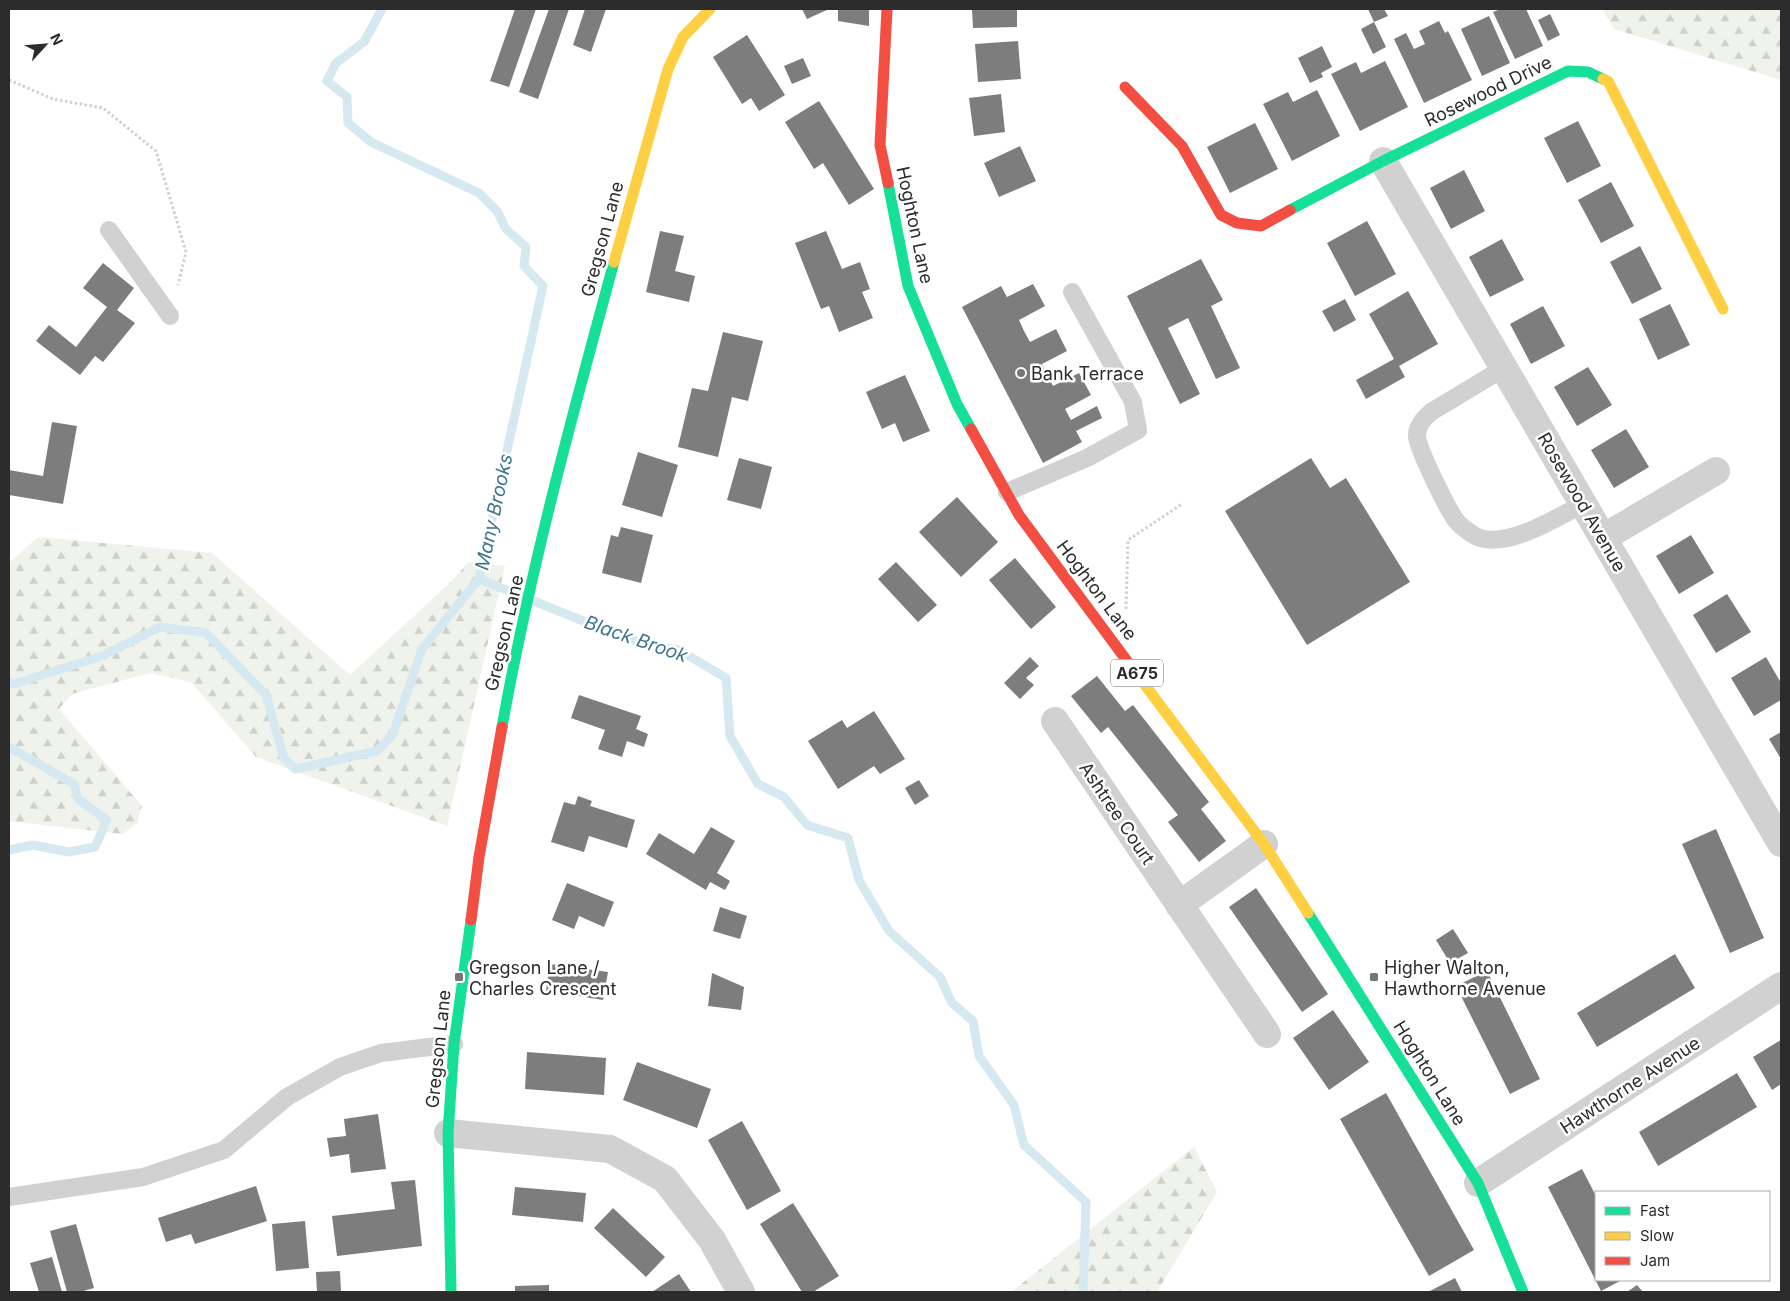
<svg xmlns="http://www.w3.org/2000/svg" width="1790" height="1301" viewBox="0 0 1790 1301" font-family="Inter,sans-serif">
  <defs>
    <pattern id="forest-firs" width="22" height="20" patternUnits="userSpaceOnUse" patternTransform="scale(1.25)"><rect width="22" height="20" fill="#f0f3eb"/><path d="M5 1l3.5 6h-7zM16 11l3.5 6h-7z" fill="#ced0ca"/></pattern>
  </defs>
  <rect width="100%" height="100%" fill="#fff"/>
  <path fill="url(#forest-firs)" d="M1602,9h179v71l-167,-51z
    M38,537l174,16 138,122 102,-94 16,-19 37,4 -58,260 -191,-69 -65,-75 -41,-9 -78,21 -13,15 83,97 -5,17 -14,11 -114,-13v-258z
    M1194,1147l23,45 -60,100h-146z"/>
  <g fill="none" stroke-linecap="round" stroke-linejoin="round">
    <path stroke="#d7e9f0" stroke-width="9" d="M479,579l134,54 35,12 31,5 47,28 4,58 28,48 26,13 23,28 41,13 11,42 30,51 51,46 12,26 21,18 6,35 35,49 10,40 62,57 -3,90
      M9,682l5,2 88,-28 58,-29 46,6 60,62 18,63 11,11 82,-18 16,-17 29,-85 57,-70 64,-293 -19,-20 2,-19 -20,-18 -9,-18 -18,-18 -108,-51 -23,-19 -1,-26 -20,-16 9,-18 28,-21 18,-33
      M9,747l65,37 4,15 29,21 -12,27 -26,5 -36,-7 -24,5"/>
  </g>
  <path fill="#7d7d7d" d="M515,9h21l-27,78 -19,-6z
    M549,9h20l-31,90 -19,-7z
    M585,9h21l-15,43 -18,-7z
    M802,9h27l-22,10z
    M838,9h31v17l-31,-5z
    M972,9h45v18l-44,1z
    M1368,9h16l4,7 -14,6z
    M1501,9h25l17,37 -28,13 -22,-47z
    M1550,14l10,21 -12,6 -10,-21z
    M1489,16l21,47 -28,13 -21,-47z
    M1439,21l6,12 3,-2 24,49 -48,23 -30,-64 12,-6 8,16 11,-5 -6,-13z
    M1374,22l12,25 -13,7 -12,-25z
    M747,35l38,60 -26,16 -8,-13 -9,6 -29,-47z
    M1018,41l3,38 -43,3 -3,-38z
    M1322,46l10,21 -11,6 2,4 -13,6 -12,-25z
    M803,58l8,18 -19,8 -8,-18z
    M1385,61l23,46 -48,24 -29,-57 25,-12 5,11z
    M1317,90l23,46 -48,25 -29,-57 25,-12 5,10z
    M1001,94l4,38 -31,4 -5,-38z
    M819,101l55,88 -25,16 -26,-42 -9,6 -29,-47z
    M1578,121l23,45 -34,17 -23,-45z
    M1255,123l23,46 -48,24 -23,-46z
    M1020,146l16,35 -37,16 -15,-34z
    M1464,170l21,41 -34,18 -21,-41z
    M1611,182l23,44 -33,17 -23,-43z
    M1367,221l29,53 -41,22 -28,-53z
    M660,231l24,5 -9,35 20,5 -6,26 -43,-10z
    M826,231l16,38 18,-7 10,27 -8,3 11,26 -34,14 -10,-26 -8,3 -26,-66z
    M1502,239l22,41 -34,17 -21,-40z
    M1640,246l22,43 -30,15 -22,-42z
    M1201,259l22,41 -12,6 29,62 -24,11 -28,-61 -20,10 32,66 -20,10 -53,-108z
    M103,263l31,25 -17,22 18,13 -32,39 -8,-6 -15,19 -44,-34 13,-16 27,22 31,-40 -24,-19z
    M1033,284l12,22 -26,14 5,11 6,11 26,-13 11,22 -25,13 11,22 26,-13 12,22 -26,14 6,11 26,-14 5,12 -26,13 6,11 -39,21 -81,-156 39,-21 6,11z
    M1408,291l30,53 -39,22 6,11 -39,22 -10,-19 38,-21 -25,-45z
    M1345,299l11,21 -22,12 -12,-21z
    M1670,304l20,41 -32,15 -19,-41z
    M1543,306l22,40 -34,18 -21,-40z
    M723,332l40,9 -15,60 -16,-4 -14,60 -40,-10 14,-59 16,3z
    M1588,367l24,38 -35,21 -23,-39z
    M905,375l25,56 -27,11 -8,-19 -13,6 -16,-37z
    M52,422l25,4 -14,78 -54,-9v-25l34,6z
    M1626,429l23,38 -35,21 -23,-38z
    M638,452l40,13 -16,52 -40,-12z
    M739,458l33,9 -11,42 -34,-9z
    M1311,458l19,30 16,-10 64,104 -103,63 -82,-134z
    M957,497l41,45 -37,35 -42,-45z
    M621,527l32,8 -12,48 -39,-10 9,-38 7,2z
    M1691,535l23,38 -35,21 -23,-38z
    M1015,558l41,49 -25,22 -42,-49z
    M896,562l41,43 -19,17 -40,-43z
    M1727,594l24,38 -35,21 -23,-38z
    M1030,657l9,9 -13,12 8,7 -14,14 -16,-16z
    M1766,657l15,26v17l-27,16 -23,-38z
    M1097,676l28,35 8,-6 76,97 -8,7 25,32 -27,21 -31,-40 10,-7 -70,-88 -7,6 -30,-37z
    M579,695l62,21 -5,13 12,5 -4,13 -17,-6 -5,16 -24,-8 7,-19 -34,-12z
    M874,711l31,48 -25,15 -6,-8 -36,23 -30,-48 34,-21 5,8z
    M1781,732v27l-12,-20z
    M919,780l10,16 -14,9 -10,-17z
    M578,796l14,5 -2,5 45,14 -8,28 -38,-12 -5,16 -33,-10 13,-40 11,3z
    M711,827l24,14 -18,32 13,8 -5,9 -15,-8 -4,8 -60,-36 13,-21 35,21z
    M1716,829l48,109 -34,15 -48,-109z
    M567,883l47,19 -10,25 -25,-11 -5,13 -22,-9z
    M1256,888l72,106 -26,18 -73,-105z
    M720,907l27,9 -7,23 -27,-8z
    M1453,929l15,24 -18,10 -14,-23z
    M1675,954l20,34 -98,59 -20,-34z
    M550,964l58,8 -5,28 -57,-9z
    M1487,971l53,108 -30,15 -54,-108z
    M712,973l32,14 -3,23 -33,-4z
    M1333,1010l36,52 -40,28 -36,-52z
    M1781,1040v44l-9,6 -19,-33z
    M527,1052l79,6 -2,37 -79,-6z
    M637,1062l74,27 -14,39 -74,-28z
    M1737,1073l20,34 -99,59 -19,-34z
    M1386,1093l88,157 -45,26 -89,-157z
    M378,1114l8,55 -35,4 -2,-19 -19,3 -3,-19 19,-2 -2,-17z
    M742,1121l39,70 -34,19 -39,-70z
    M1582,1169l14,27v84h26l-21,11 -53,-104z
    M415,1180l7,66 -85,10 -5,-40 63,-7 -4,-27z
    M256,1186l11,35 -72,23 -4,-10 -25,8 -8,-24z
    M515,1187l71,6 -3,29 -71,-7z
    M793,1203l46,73 -26,16h-11l-42,-68z
    M613,1208l52,49 -19,20 -52,-49z
    M305,1221l4,47 -33,3 -4,-47z
    M76,1224l18,64 -14,4h-13l-17,-61z
    M52,1257l10,35h-23l-9,-29z
    M340,1271l1,21h-24l-1,-20z
    M679,1274l12,18h-39z
    M1455,1278l7,14h-34z
    M549,1285v7h-34v-6z
    M1637,1285l6,7h-16z"/>
  <g fill="none" stroke-linecap="round" stroke-linejoin="round">
    <path stroke="#d1d1d1" stroke-width="3" stroke-dasharray="2.5 2.5" stroke-linecap="butt" d="M9,80l44,19 50,9 53,43 30,101 -8,33
      M1126,609l2,-69 54,-36"/>
    <path stroke="#d1d1d1" stroke-width="18" d="M109,230l61,86
      M1504,368l-73,44c-7,6 -15,15 -14,25 2,14 32,76 41,86 5,5 16,13 22,15 30,9 76,-20 103,-34
      M1007,492l80,-34 51,-28 -5,-28 -61,-110
      M9,1197l134,-20 81,-27 63,-53 53,-30 41,-14 73,-9"/>
    <path stroke="#d1d1d1" stroke-width="28" d="M1383,161l398,682
      M1603,538l113,-67
      M1055,721l212,313
      M1179,905l85,-61
      M448,1133l162,16 55,30 47,61 29,52
      M1478,1183l303,-197"/>
    <path stroke="#16e098" stroke-width="11" d="M888,183l20,103 49,118 14,25
      M1290,210l93,-49 185,-90 20,1 15,7
      M502,727c28,-157 70,-311 112,-465
      M1308,913l170,270 45,109
      M451,1292l-3,-159 6,-89 17,-124"/>
    <path stroke="#ffcf43" stroke-width="11" d="M1603,79l5,2 115,228
      M614,262l54,-193 15,-32 27,-28
      M1133,669l131,175 44,69"/>
    <path stroke="#f24e42" stroke-width="11" d="M887,9l-7,136 8,38
      M1125,87l57,59 39,69 16,8 24,3 29,-16
      M971,429l48,86 114,154
      M471,920l8,-63 23,-130"/>
  </g>
  <g fill="#767676" stroke="#fff" stroke-width="2">
    <circle cx="1021" cy="373" r="5"/>
    <rect x="454" y="972" width="10" height="10" rx="2.5"/>
    <rect x="1369" y="972" width="10" height="10" rx="2.5"/>
  </g>
  <g text-anchor="middle" dominant-baseline="central" stroke-width="5" stroke-linejoin="round" paint-order="stroke">
    <rect fill="#fff" stroke="#6b6b6b" stroke-width="1" x="1111" y="659.5" width="52" height="27" rx="4"/>
    <g font-size="16" font-weight="bold" fill="#2c2c2c">
      <text x="1137" y="673">A675</text>
    </g>
    <g font-size="18" fill="#2c2c2c" stroke="#fff">
      <text transform="translate(1488 91) rotate(-26)">Rosewood Drive</text>
      <text transform="translate(915 225) rotate(78)">Hoghton Lane</text>
      <text transform="translate(602 239) rotate(-75)">Gregson Lane</text>
      <text transform="translate(1582 502) rotate(60)">Rosewood Avenue</text>
      <text transform="translate(1097 590) rotate(53)">Hoghton Lane</text>
      <text transform="translate(504 633) rotate(-77)">Gregson Lane</text>
      <text transform="translate(1117 813) rotate(56)">Ashtree Court</text>
      <text transform="translate(438 1049) rotate(-84)">Gregson Lane</text>
      <text transform="translate(1430 1073) rotate(58)">Hoghton Lane</text>
      <text transform="translate(1630 1085) rotate(-33)">Hawthorne Avenue</text>
    </g>
    <g font-size="18" fill="#2c2c2c" stroke="#fff" text-anchor="start">
      <text x="1031" y="373">Bank Terrace</text>
      <text x="469" y="967">Gregson Lane /<tspan x="469" dy="21">Charles Crescent</tspan></text>
      <text x="1384" y="967">Higher Walton,<tspan x="1384" dy="21">Hawthorne Avenue</tspan></text>
    </g>
    <g font-size="19" font-style="italic" fill="#3c758d" stroke="#fff">
      <text transform="translate(494 512) rotate(-78)">Many Brooks</text>
      <text transform="translate(636 639) rotate(19)">Black Brook</text>
    </g>
  </g>
  <rect width="1790" height="1301" fill="none" stroke="#2c2c2c" stroke-width="20"/>
  <rect x="1595" y="1191" width="175" height="90" fill="#ffffff" stroke="#ababab"/>
  <rect x="1605" y="1207" width="25" height="8" fill="#16e098" stroke="#ababab"/>
  <text x="1640" y="1216" font-size="15" fill="#2c2c2c">Fast</text>
  <rect x="1605" y="1232" width="25" height="8" fill="#ffcf43" stroke="#ababab"/>
  <text x="1640" y="1241" font-size="15" fill="#2c2c2c">Slow</text>
  <rect x="1605" y="1257" width="25" height="8" fill="#f24e42" stroke="#ababab"/>
  <text x="1640" y="1266" font-size="15" fill="#2c2c2c">Jam</text>
  <g transform="translate(45 45) rotate(64)" stroke="#ffffff" stroke-width="4" paint-order="stroke">
  <path d="M0-4L9 19L0 12L-9 19Z" fill="#2c2c2c"/>
  <text y="-8" font-size="14" font-weight="bold" text-anchor="middle" fill="#2c2c2c">N</text>
  </g>
</svg>
